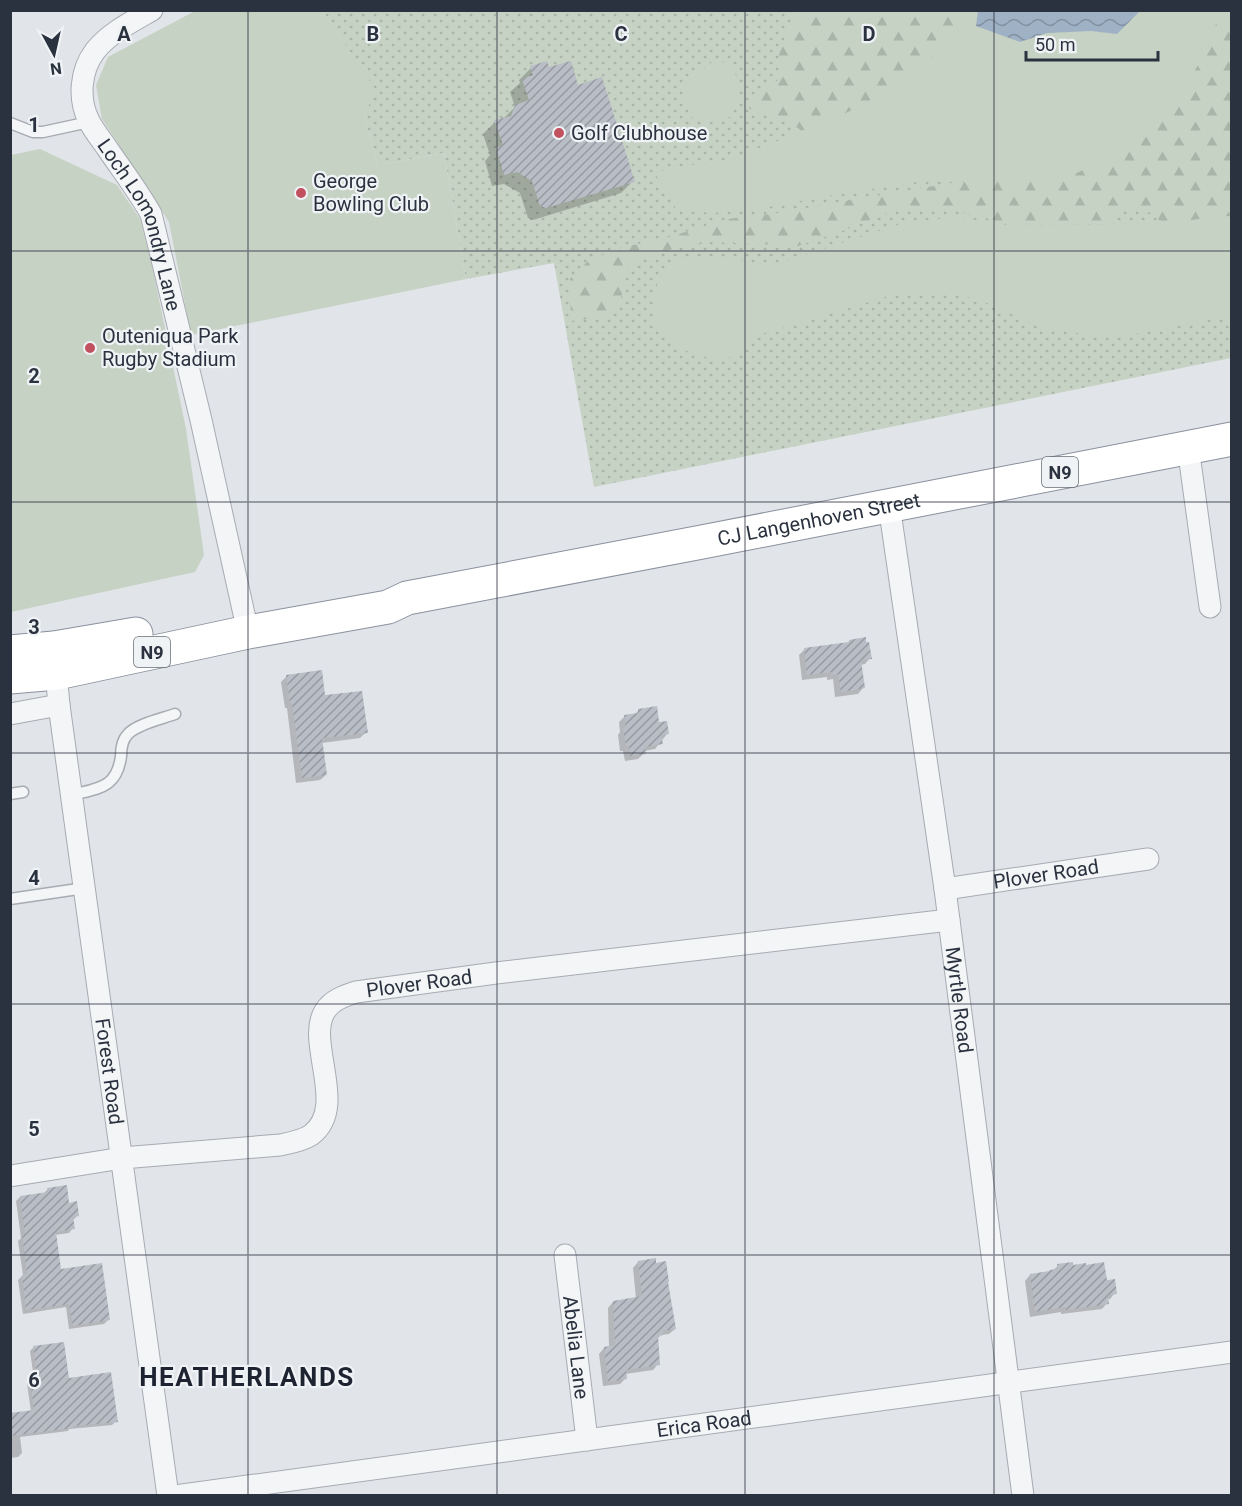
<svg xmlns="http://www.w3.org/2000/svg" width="1242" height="1506" viewBox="0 0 1242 1506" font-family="Roboto,sans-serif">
  <defs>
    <pattern id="green-dots" width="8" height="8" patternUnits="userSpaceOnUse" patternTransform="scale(1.5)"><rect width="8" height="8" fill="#c6d2c3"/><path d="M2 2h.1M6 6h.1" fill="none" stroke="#aab5a9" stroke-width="1.8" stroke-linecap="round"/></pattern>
    <pattern id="forest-firs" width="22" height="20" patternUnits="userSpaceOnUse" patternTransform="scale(1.5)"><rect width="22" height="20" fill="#c6d2c3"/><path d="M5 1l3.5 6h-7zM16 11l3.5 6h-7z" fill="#aab5a9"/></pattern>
    <pattern id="water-waves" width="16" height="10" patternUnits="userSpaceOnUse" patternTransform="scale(1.5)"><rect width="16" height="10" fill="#9fb1c5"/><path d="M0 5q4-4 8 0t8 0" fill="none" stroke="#8291a1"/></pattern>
    <pattern id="building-hatch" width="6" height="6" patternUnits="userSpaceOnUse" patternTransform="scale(1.5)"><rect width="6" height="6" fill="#b9bdc5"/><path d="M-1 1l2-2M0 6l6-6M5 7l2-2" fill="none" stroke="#979aa1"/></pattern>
  </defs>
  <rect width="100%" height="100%" fill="#e1e4e8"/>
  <path fill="url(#green-dots)" d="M323,11h908v347l-637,129 -40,-224 -88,16 -22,-126 -66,12 -14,-49 11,-26z"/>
  <path fill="url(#forest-firs)" d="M794,11h184v6c-33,29 -66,58 -103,81 -22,14 -48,23 -72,33l-16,-9 -39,-14 10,-15 22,-14 -1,-24z
    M1229,11h2v205l-68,7 -16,-12 -29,-1 -12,14 -91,2 -45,-12 -28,-6 -50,3 -47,19 -47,16 -86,-4 -40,7 -43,15 -8,34 -16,19 -34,4 -1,-42 19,-19 35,-13 42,-9 61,-19 44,-5 180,-31 55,-3 34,1 135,-76 33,-58 5,-20z"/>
  <path fill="#c6d2c3" d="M195,11h128l53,79 -12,26 14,49 66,-12 22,126 -275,56 -22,-113 -67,-103 -6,-34 12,-28z
    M1140,11h89l-16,16 -5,20 -33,58 -28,26 -41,27 -31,16 -35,7 -103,-2 -104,16 -81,15 -39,3 -37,-3 -6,-16 -16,-21 20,-6 53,-6 119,-48 29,-15 51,-36 52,-45 -1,9 43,16 27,-9 44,-2 26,3z
    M713,61l15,2 9,14 3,19 -10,21 -22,6 -15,-5 -10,-15v-16z
    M40,149l77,36 23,34 12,47 34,163 18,126 -9,17 -184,40v-457z
    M1231,216v100l-117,22 -70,-9 -66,-30 -39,-6h-40l-137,41 -36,26 -26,-4 -29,-11 -18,-27v-24l9,-20 12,-16 61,-1 15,8 30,-2 123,-40 53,-6 59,9 148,-3z"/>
  <path fill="url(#water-waves)" d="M978,11v-1l162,1 -23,23 -26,-3 -44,2 -27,9 -44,-16z"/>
  <path fill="#0003" d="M531,68l17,1 29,18 56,94 -12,12 -88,27 -5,-2 -8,-25 -16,-9 -12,2 -7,-25 5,-6 -7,-21 12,-12 8,-3 12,-12 -5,-15 10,-9 -1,-3z
    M849,641l21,17 -5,6 -5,1 3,23 -5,6 -23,3 -2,-18 -6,1v-3l-25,3 -3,-25 5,-5 43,-6z
    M287,676l37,21 42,35 -6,6 -38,5 4,32 -6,5 -24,3 -9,-75h-2l-4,-26z
    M639,710l18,14 10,10 -12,15 -11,2v2l-6,6 -13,2 -2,-10h-3l-2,-16 2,-3 -1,-10 6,-6 9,-1z
    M48,1189l20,15 9,12 -4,4v8l-4,5 -14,2 5,36 48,49 -4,4 -35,5 -3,-22 -43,7 -5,-34 5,-5 -5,-34 3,-3 -5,-37 4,-4 23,-3z
    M638,1262l37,67 -6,5 -8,1 -5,5 2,24 -5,6 -28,4v5l-5,5 -17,2 -4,-32 5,-6 5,-1 -1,-39 5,-6 23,-4 -3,-30z
    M1058,1266h14l34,15 9,12 -5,6h-3v4l-5,6 -41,5v-2l-31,5 -5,-36 5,-6 22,-4z
    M34,1347l34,33 48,41 -4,4 -43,4 -1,2 -48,6 2,16 -4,4 -8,1v-43l21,-3 -4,-29 7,-4 -4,-28z"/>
  <path fill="url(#building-hatch)" d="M547,61l2,6 22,-6 7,24 24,-8 33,105 -89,26 -6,-2 -8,-25 -15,-9 -13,3 -8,-27 7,-3 -9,-25 17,-4 4,-11 14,-5 -7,-21 11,-4 -3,-9z
    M866,637v5h3l3,17 -11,1 4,28 -24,4 -3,-18 -5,1 -1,-3 -25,3 -3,-27 45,-6v-2z
    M322,670l3,25 37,-4 6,42 -46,5 5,37 -25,3 -10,-75h-2l-4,-28z
    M657,706l2,16 8,-1 2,13 -8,1 2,9 -18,3 1,7 -16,2 -1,-10h-3l-3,-18 3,-1 -2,-12 14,-2v-4z
    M67,1185l2,18 8,-2 2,15 -6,1 2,12 -19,3 5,37 41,-6 8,57 -37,6 -4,-22 -43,6 -4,-35 5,-1 -5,-39 3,-1 -5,-38 28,-4 -1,-4z
    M656,1258v5l10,-2 3,21h-1l8,47 -13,2v4l-5,1 2,29 -34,5 1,9 -19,3 -4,-35 11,-2 -2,-44 29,-5 -4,-35z
    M1073,1262v3l13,-2v2l18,-3 3,18 8,-1 2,15 -9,1 1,9 -43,6v-3l-31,5 -5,-38 20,-3 -1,-1 9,-1 -1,-5z
    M64,1342l5,36 42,-6 7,50 -45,4v2l-63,8v-23l24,-3 -4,-32 7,-2 -4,-30z"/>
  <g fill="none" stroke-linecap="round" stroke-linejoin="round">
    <defs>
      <path id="lane" d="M10,123l23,9h10l46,-10
        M10,794l13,-2
        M72,795c27,-7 45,-7 49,-39 0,-8 1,-16 7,-22 9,-10 33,-15 47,-20
        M10,899l75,-11"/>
      <g id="street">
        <path id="s1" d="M152,10c-19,11 -43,23 -57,41 -15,20 -17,48 -6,70 5,10 12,18 18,27 15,22 31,43 44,66l50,206 47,212"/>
        <path d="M1188,447l22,160"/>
        <path id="s2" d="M889,505l56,384 78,607"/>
        <path id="s3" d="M55,661l4,44 109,791"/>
        <path d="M10,714l49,-9"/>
        <path id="s4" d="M945,889l203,-30"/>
        <path id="s5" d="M10,1176l112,-18 158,-13c10,-2 22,-4 31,-10 38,-28 -6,-93 14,-124 7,-11 19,-15 31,-19l140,-19 453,-53"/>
        <path id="s6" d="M565,1255l22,185"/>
        <path id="s7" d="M175,1496l1057,-144"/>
      </g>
      <g id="highway">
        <path d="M10,652l44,-4 82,-14"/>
        <path id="s8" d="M10,677l47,-4 191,-41 140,-25 19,-9 295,-56 530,-103"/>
      </g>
    </defs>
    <use href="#lane" stroke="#a7abb2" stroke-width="13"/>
    <use href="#street" stroke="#a7abb2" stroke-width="23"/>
    <use href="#highway" stroke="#8a919e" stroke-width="35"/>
    <use href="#lane" stroke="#f3f5f7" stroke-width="10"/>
    <use href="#street" stroke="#f3f5f7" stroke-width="21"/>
    <use href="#highway" stroke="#fff" stroke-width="33"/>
  </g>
  <path fill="none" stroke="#2b323f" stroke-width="1.5" stroke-opacity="0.55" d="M248,10v1486M497,10v1486M745,10v1486M994,10v1486M10,251h1222M10,502h1222M10,753h1222M10,1004h1222M10,1255h1222"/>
  <g fill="#c25160" stroke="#f0f3f6" stroke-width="2">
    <circle cx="559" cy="133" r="6"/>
    <circle cx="301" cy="193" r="6"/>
    <circle cx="90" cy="348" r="6"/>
  </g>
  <g text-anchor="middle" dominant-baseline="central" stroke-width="4.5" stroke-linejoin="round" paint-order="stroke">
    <g fill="#f0f3f6" stroke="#666c76" stroke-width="1.5">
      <rect x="1042" y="457" width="36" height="30" rx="4.5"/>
      <rect x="134" y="637" width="36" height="30" rx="4.5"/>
    </g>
    <g font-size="18" font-weight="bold" fill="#2b323f">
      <text x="1060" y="472">N9</text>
      <text x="152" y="652">N9</text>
    </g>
    <g font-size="20" fill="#2b323f" stroke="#f0f3f6" text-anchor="start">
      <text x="571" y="133">Golf Clubhouse</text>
      <text x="313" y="181">George<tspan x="313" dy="23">Bowling Club</tspan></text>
      <text x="102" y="336">Outeniqua Park<tspan x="102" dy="23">Rugby Stadium</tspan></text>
    </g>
    <g font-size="20" fill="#2b323f" stroke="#f0f3f6">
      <text stroke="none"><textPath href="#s1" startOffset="262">Loch Lomondry Lane</textPath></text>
      <text stroke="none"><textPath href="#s8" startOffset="825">CJ Langenhoven Street</textPath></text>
      <text stroke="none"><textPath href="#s4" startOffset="102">Plover Road</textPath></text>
      <text stroke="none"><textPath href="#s5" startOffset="536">Plover Road</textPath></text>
      <text stroke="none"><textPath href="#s2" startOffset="500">Myrtle Road</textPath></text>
      <text stroke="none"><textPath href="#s3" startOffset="414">Forest Road</textPath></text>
      <text stroke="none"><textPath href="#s6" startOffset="93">Abelia Lane</textPath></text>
      <text stroke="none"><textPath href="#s7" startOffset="534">Erica Road</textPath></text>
    </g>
    <g font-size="26" font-weight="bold" letter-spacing="1.5" fill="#1d2330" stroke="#f0f3f6">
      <text x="247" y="1377">HEATHERLANDS</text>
    </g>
  </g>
  <g font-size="20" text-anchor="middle" font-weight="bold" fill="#2b323f" stroke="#f0f3f6" stroke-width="4.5" stroke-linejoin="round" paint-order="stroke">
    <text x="124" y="41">A</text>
    <text x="373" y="41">B</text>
    <text x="621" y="41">C</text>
    <text x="869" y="41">D</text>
    <text x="34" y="132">1</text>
    <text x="34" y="383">2</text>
    <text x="34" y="634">3</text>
    <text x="34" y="885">4</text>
    <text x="34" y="1136">5</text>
    <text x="34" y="1387">6</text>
  </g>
  <rect width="1242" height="1506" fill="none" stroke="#2b323f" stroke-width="24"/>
  <g transform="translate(54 54) rotate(172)" stroke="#f0f3f6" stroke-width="4.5" paint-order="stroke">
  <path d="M0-4.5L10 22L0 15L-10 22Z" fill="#2b323f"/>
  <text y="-9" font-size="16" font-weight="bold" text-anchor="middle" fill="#2b323f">N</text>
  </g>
  <path d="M1026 51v9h132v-9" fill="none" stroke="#2b323f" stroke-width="3"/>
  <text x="1035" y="51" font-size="18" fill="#2b323f" stroke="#f0f3f6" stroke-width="4.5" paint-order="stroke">50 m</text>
</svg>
